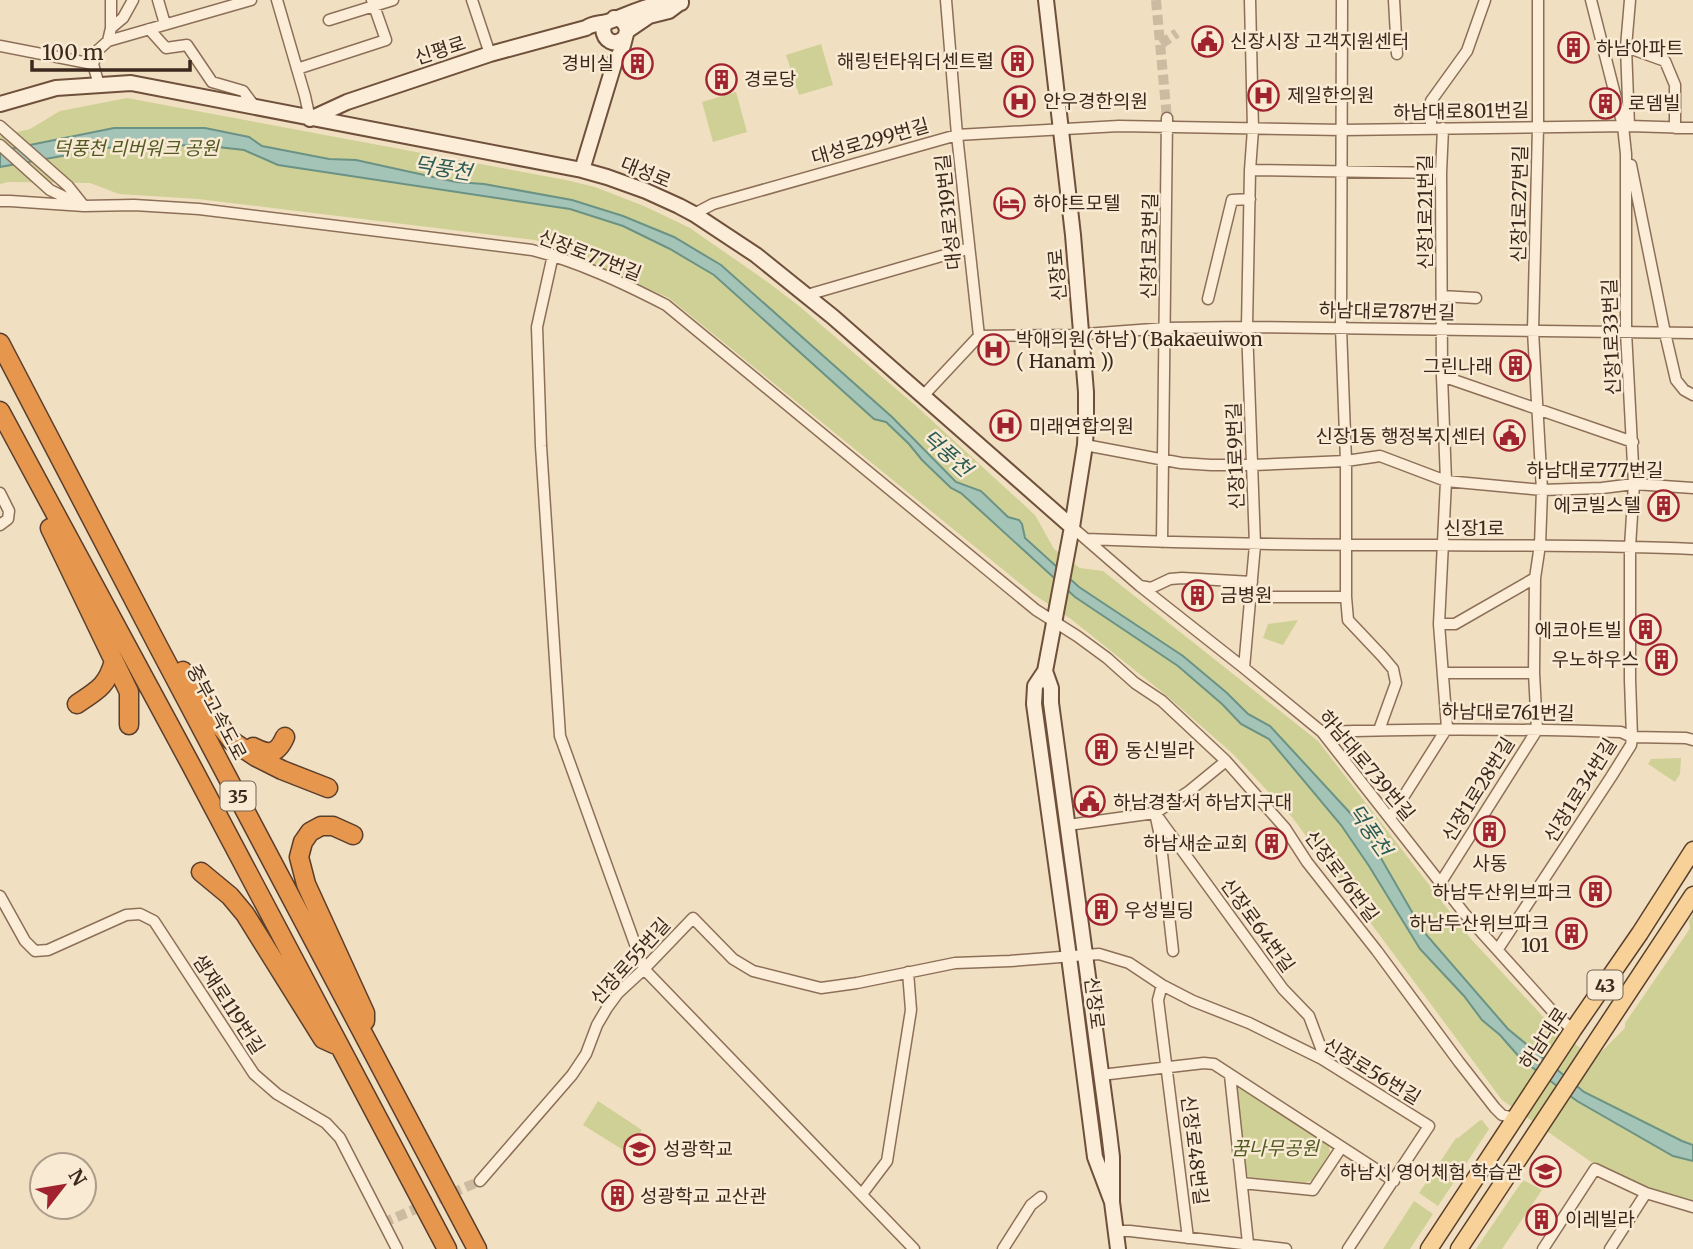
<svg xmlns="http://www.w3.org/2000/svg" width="1693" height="1249" viewBox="0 0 1693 1249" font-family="Merriweather,'Noto Sans KR',serif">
  <rect width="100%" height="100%" fill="#f1dfc2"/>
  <path fill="#cfd095" d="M821,44l12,41 -34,10 -13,-40z
    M736,92l11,40 -34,10 -11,-40z
    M127,98l439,82 29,7 49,19 46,22 79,55 30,23 116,99 120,110 19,34 26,19 23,3 215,170 153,198 79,85 44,35 31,-31v-5l62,-90 3,-5 -1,-7 4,-7v290l-48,-14 -48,-24 -95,-66 -210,-283 -59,-63 -66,-58 -96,-77 -38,-25 -364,-296 -113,-51 -21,-7 -337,-41 -79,-5 -29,-11 -82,-1 -8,2v-48l30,-7 30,-18z
    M1298,620l-15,25 -20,-7 5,-14z
    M1681,758l-1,16 -5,8 -27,-18 3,-5z
    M1077,970l6,19 23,164 -1,5 -3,1 -2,-6z
    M1240,1086l89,59 1,7 -18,28 -7,3 -56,-6 -5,-6 -11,-81z
    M598,1101l44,29 -14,23 -45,-28z
    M1482,1120l7,9 -51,77 -19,-13 37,-55h2l21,-17z
    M1523,1180l19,10 -40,59h-26z
    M1414,1201l19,13 -23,35h-27z"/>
  <path fill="#a5c4b8" stroke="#6b9385" stroke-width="2" d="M114,128h91l44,9 13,9 67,13 27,1 100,22 28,2 88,16 51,16 51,21 47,28 171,152 64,65 25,9 27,26 11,3 3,4 3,14 54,49 104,69 44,37 21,21 22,12 82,89 15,19 56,97 85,98 76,63 98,49 11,4v16l-20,-5 -96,-55 -56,-42 -21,-24 -18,-15 -18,-24 -44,-47 -51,-83 -28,-41 -72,-86 -28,-15 -19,-20 -44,-38 -103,-69 -114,-104 -10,-5 -29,-28 -13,-16 -23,-22 -12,-3 -160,-144 -44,-26 -47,-23 -53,-17 -292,-44 -34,-15 -44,-5 -87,2 -113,20v-16z"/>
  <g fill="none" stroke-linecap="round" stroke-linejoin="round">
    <path stroke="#cdbba1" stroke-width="10" stroke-dasharray="10 5" stroke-linecap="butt" d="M1156,0l11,118
      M1161,44l16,-11
      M383,1223l97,-42"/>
    <defs>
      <path id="street" d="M158,0l7,24
        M277,0l28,96 5,23
        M472,0l18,54
        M1342,0l-1,328 5,133v136l2,23 34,36 11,13 3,14 -17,47
        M1394,0l3,54
        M329,20l64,-20
        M111,28l12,-10 10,-18
        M149,29l17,19 21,-3 25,37 31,9 12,16
        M108,41l3,-13v-28
        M0,46l93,18
        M1626,47l39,14 10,24v43
        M93,64l5,-14 10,-9 143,-41
        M93,64l6,21
        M297,69l89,-29 -14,-40
        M0,126l68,60 16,20
        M1629,126l-3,-79 4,-47
        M1431,129v-28l36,-50 18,-51
        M0,145l50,45 27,13
        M1631,165l34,168 11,47 8,10 9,5
        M1250,170l191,3
        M0,201h10l74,5 50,-1 65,4 333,41c47,12 91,33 134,55l370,305 41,26 30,22 28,25 27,18 64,60 59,67 22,34 70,89 82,111 36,46 7,7 13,3
        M694,214l19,-10 244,-69 162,-9 224,4 286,-4 64,2
        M553,255l-16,72 4,119 19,290 84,233 270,280
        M807,295l162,-47
        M1442,296l34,2
        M1208,299l24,-99 18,-1
        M979,336l93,-1 94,-7 81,-1 446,6
        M1442,376l191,66
        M922,397l57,-61 -22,-201 -11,-135
        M1085,445l96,18 30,2h42l93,-4 34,-5 66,25 96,9 60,-2 32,-4 59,4
        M0,493l9,18 -1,8 -8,6
        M1072,527l68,59 104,82 78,64 142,181 91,101 18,16
        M1086,539c117,5 234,6 351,6 86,1 171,0 256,4
        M1162,542l5,-424
        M1140,586l11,2 19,-9 12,-1 70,4
        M1251,597h95
        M1439,624h16l80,-46
        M1244,668l11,-123 -8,-218 3,-157 3,-41 -3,-129
        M1443,673h91
        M1322,732c99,-4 199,-3 299,0l11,5 54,1 7,2
        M1390,818l57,-90 -8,-104 7,-143 -4,-105 -1,-203 2,-45
        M1068,825l87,-12 128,176 26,27 15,40 -2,3
        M1441,882l96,-152 -3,-57 1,-95 5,-33 2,-55 -9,-159 5,-204v-127
        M0,896l25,45 10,10 13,-1 78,-35 14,-1 14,7 100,153 23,20 49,29 14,15 57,111
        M1498,949l113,-172 20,-32 1,-8 -2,-57v-133l4,-63 -8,-152v-178l-3,-28 -32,-126
        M1173,951l-13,-115 -5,-23 33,-21 38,-31
        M1162,985l-4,15 30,238
        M1101,1075l103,-12 10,1 180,117
        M1230,1075l18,168
        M480,1181l92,-106 14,-21 11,-29 10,-17 11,-15 26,-24 49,-51 40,41 20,12 68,17 36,-5 98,-20 55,-2 89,-7 30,9 33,22 31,16 56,22 73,36 107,67 -81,123
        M1242,1183l71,7 28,-42
        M862,1194l25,-33 24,-151 -3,-38
        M1116,1231h14l156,18
        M1003,1249l28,-44 10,-8
        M1543,1249l52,-80 51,24 47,14
        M1610,1249l36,-56"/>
      <path id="secondary" d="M1046,0l27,235 13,157v30l-1,23 -13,82 -27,144 -10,15 -1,18 35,253 26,200 17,45
        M606,22l-3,7c1,12 11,17 20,10
        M627,31l22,-15 20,-5 12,-9
        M0,104l56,-16 75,-5 451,87 25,7 39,14 33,15 15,8 62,41 77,62 239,210
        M310,119l37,-17 143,-48 96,-26c7,-5 13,-4 21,-6 26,-9 45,-21 74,-19
        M582,170l33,-109c8,-9 8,-18 12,-30 -1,-8 -5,-12 -13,-13
        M1045,671l6,17v15l58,429 3,25v45l6,47"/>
      <path id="primary" d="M1429,1249l144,-219 67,-97 53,-83
        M1459,1249l234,-354"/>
      <path id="highway" d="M0,343l158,303 319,603
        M0,411l191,354 256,484
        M50,528l64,133c-7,25 -16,29 -37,43
        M114,661l15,31v33
        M183,671l23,37 26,33 24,16 26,13 46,18
        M253,747c16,8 24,8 32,-10
        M353,835l-20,-9h-12l-11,6 -7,10 -4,15 7,27 59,129v8
        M201,872l29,24 15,18 78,125 11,5"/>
    </defs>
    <use href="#street" stroke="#8d6f58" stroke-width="13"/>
    <use href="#secondary" stroke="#6f503b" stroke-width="18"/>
    <use href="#primary" stroke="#5a3e2c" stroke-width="19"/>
    <use href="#highway" stroke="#5a3e2c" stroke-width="21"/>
    <use href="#street" stroke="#fbedd7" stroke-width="10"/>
    <use href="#secondary" stroke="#fbedd7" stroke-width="14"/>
    <use href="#primary" stroke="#f7d198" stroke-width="16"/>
    <use href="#highway" stroke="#e6964d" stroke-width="18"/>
  </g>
  <defs>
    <symbol id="civic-ring" viewBox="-11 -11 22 22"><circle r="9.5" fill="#f8ead3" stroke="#a0232f" stroke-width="1.5"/><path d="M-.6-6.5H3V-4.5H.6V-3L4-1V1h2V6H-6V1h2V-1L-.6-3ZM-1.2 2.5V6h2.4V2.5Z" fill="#a0232f"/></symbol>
    <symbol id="building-ring" viewBox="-11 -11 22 22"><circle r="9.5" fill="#f8ead3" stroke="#a0232f" stroke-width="1.5"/><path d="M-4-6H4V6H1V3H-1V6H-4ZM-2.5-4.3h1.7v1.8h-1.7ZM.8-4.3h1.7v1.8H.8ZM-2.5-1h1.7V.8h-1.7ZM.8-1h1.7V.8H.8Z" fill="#a0232f"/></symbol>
    <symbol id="hospital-ring" viewBox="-11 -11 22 22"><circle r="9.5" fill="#f8ead3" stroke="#a0232f" stroke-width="1.5"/><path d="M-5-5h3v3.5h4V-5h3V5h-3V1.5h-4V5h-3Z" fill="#a0232f"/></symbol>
    <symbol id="hotel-ring" viewBox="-11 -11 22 22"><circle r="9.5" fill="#f8ead3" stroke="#a0232f" stroke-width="1.5"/><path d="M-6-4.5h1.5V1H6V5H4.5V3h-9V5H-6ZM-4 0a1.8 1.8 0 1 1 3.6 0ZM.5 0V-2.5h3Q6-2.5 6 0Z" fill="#a0232f"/></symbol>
    <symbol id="school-ring" viewBox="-11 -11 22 22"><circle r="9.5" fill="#f8ead3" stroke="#a0232f" stroke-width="1.5"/><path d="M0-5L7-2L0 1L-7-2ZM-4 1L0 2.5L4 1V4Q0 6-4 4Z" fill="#a0232f"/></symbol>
  </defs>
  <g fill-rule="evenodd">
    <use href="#civic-ring" x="1190" y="24" width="35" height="35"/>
    <use href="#building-ring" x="1556" y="30" width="35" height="35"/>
    <use href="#building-ring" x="1000" y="44" width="35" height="35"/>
    <use href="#building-ring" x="620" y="46" width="35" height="35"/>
    <use href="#building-ring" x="704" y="62" width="35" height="35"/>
    <use href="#hospital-ring" x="1246" y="78" width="35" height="35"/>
    <use href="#hospital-ring" x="1002" y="84" width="35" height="35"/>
    <use href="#building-ring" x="1588" y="86" width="35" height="35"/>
    <use href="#hotel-ring" x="992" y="186" width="35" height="35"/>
    <use href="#hospital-ring" x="976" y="332" width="35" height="35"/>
    <use href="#building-ring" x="1498" y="348" width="35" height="35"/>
    <use href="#hospital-ring" x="988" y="408" width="35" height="35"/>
    <use href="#civic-ring" x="1492" y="418" width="35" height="35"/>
    <use href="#building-ring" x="1646" y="488" width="35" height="35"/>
    <use href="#building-ring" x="1180" y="578" width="35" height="35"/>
    <use href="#building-ring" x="1628" y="612" width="35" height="35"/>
    <use href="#building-ring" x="1644" y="642" width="35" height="35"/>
    <use href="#building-ring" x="1084" y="732" width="35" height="35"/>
    <use href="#civic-ring" x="1072" y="784" width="35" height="35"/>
    <use href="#building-ring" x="1472" y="814" width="35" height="35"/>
    <use href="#building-ring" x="1254" y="826" width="35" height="35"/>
    <use href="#building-ring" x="1578" y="874" width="35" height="35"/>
    <use href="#building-ring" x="1084" y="892" width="35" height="35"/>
    <use href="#building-ring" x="1554" y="916" width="35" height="35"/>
    <use href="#school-ring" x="622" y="1132" width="35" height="35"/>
    <use href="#school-ring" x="1528" y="1154" width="35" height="35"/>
    <use href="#building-ring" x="600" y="1178" width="35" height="35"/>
    <use href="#building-ring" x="1524" y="1202" width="35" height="35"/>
  </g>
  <g text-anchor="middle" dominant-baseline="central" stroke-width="5" stroke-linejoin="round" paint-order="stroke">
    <g fill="#f8ead3" stroke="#746354" stroke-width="2">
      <rect x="220.5" y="781.5" width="35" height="29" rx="5"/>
      <rect x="1587.5" y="970.5" width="35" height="29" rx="5"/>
    </g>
    <g font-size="18" font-weight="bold" fill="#3c291d">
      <text x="238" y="796">35</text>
      <text x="1605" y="985">43</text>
    </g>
    <g font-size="19" fill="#3c291d" stroke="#f8ead3" text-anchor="start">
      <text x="1230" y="41">신장시장 고객지원센터</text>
      <text x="1596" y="48">하남아파트</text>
      <text x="994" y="61" text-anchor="end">해링턴타워더센트럴</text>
      <text x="614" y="63" text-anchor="end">경비실</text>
      <text x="744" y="79">경로당</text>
      <text x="1287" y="95">제일한의원</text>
      <text x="1043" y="101">안우경한의원</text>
      <text x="1628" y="103">로뎀빌</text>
      <text x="1033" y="203">하야트모텔</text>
      <text x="1016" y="339">박애의원(하남) (Bakaeuiwon<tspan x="1016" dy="22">( Hanam ))</tspan></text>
      <text x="1493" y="366" text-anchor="end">그린나래</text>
      <text x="1029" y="426">미래연합의원</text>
      <text x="1486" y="436" text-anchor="end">신장1동 행정복지센터</text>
      <text x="1641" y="505" text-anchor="end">에코빌스텔</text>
      <text x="1220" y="595">금병원</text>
      <text x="1622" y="630" text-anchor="end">에코아트빌</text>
      <text x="1639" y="659" text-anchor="end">우노하우스</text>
      <text x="1125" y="750">동신빌라</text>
      <text x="1113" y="802">하남경찰서 하남지구대</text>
      <text x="1248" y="843" text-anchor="end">하남새순교회</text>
      <text x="1490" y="863" text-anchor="middle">사동</text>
      <text x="1572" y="892" text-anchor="end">하남두산위브파크</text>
      <text x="1124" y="910">우성빌딩</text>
      <text x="1549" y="923" text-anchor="end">하남두산위브파크<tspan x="1549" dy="22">101</tspan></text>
      <text x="663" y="1149">성광학교</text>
      <text x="1523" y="1172" text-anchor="end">하남시 영어체험 학습관</text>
      <text x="640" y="1196">성광학교 교산관</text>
      <text x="1565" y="1219">이레빌라</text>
    </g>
    <g font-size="19" fill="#3c291d" stroke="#f8ead3">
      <text transform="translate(440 50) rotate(-18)">신평로</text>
      <text transform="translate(1461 111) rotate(-1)">하남대로801번길</text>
      <text transform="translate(870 141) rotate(-16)">대성로299번길</text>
      <text transform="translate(646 172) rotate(22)">대성로</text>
      <text transform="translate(1519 204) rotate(-89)">신장1로27번길</text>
      <text transform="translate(948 212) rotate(-96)">대성로319번길</text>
      <text transform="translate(1425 212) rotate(-90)">신장1로21번길</text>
      <text transform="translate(1149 246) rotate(-89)">신장1로3번길</text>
      <text transform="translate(590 255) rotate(21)">신장로77번길</text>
      <text transform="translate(1057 275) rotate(-95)">신장로</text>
      <text transform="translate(1387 311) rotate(1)">하남대로787번길</text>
      <text transform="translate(1611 337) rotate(-92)">신장1로33번길</text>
      <text transform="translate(1235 456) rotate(-92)">신장1로9번길</text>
      <text x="1595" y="470">하남대로777번길</text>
      <text x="1474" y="528">신장1로</text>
      <text transform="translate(217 712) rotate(62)">중부고속도로</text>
      <text transform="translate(1508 712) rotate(1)">하남대로761번길</text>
      <text transform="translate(1367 765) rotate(50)">하남대로739번길</text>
      <text transform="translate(1478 789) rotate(-58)">신장1로28번길</text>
      <text transform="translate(1580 790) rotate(-58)">신장1로34번길</text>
      <text transform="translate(1342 876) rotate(53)">신장로76번길</text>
      <text transform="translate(1258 925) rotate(54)">신장로64번길</text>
      <text transform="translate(630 961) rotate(-48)">신장로55번길</text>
      <text transform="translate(1095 1003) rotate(83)">신장로</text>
      <text transform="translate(229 1004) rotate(57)">샘재로119번길</text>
      <text transform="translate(1543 1038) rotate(-56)">하남대로</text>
      <text transform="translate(1372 1071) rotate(31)">신장로56번길</text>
      <text transform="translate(1195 1150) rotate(83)">신장로48번길</text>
    </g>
    <g font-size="19" font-style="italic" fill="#515a22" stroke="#f8ead3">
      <text x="136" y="148">덕풍천 리버워크 공원</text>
      <text x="1275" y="1148">꿈나무공원</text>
    </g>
    <g font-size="21" font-style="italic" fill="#2b5c55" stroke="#f8ead3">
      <text transform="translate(443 168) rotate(9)">덕풍천</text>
      <text transform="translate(947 453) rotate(42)">덕풍천</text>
      <text transform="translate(1370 830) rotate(55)">덕풍천</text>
    </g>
  </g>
  <g transform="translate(63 1186) rotate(59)"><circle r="33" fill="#f8ead3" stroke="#ad9d8a" stroke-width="2"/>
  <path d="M0-5L12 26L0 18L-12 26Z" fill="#a0232f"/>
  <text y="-10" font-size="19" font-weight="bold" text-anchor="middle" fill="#3c291d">N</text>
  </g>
  <path d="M32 60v10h158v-10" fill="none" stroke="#3c291d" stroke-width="3.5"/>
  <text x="42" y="60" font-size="21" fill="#3c291d" stroke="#f8ead3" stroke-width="5" paint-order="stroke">100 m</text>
</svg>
